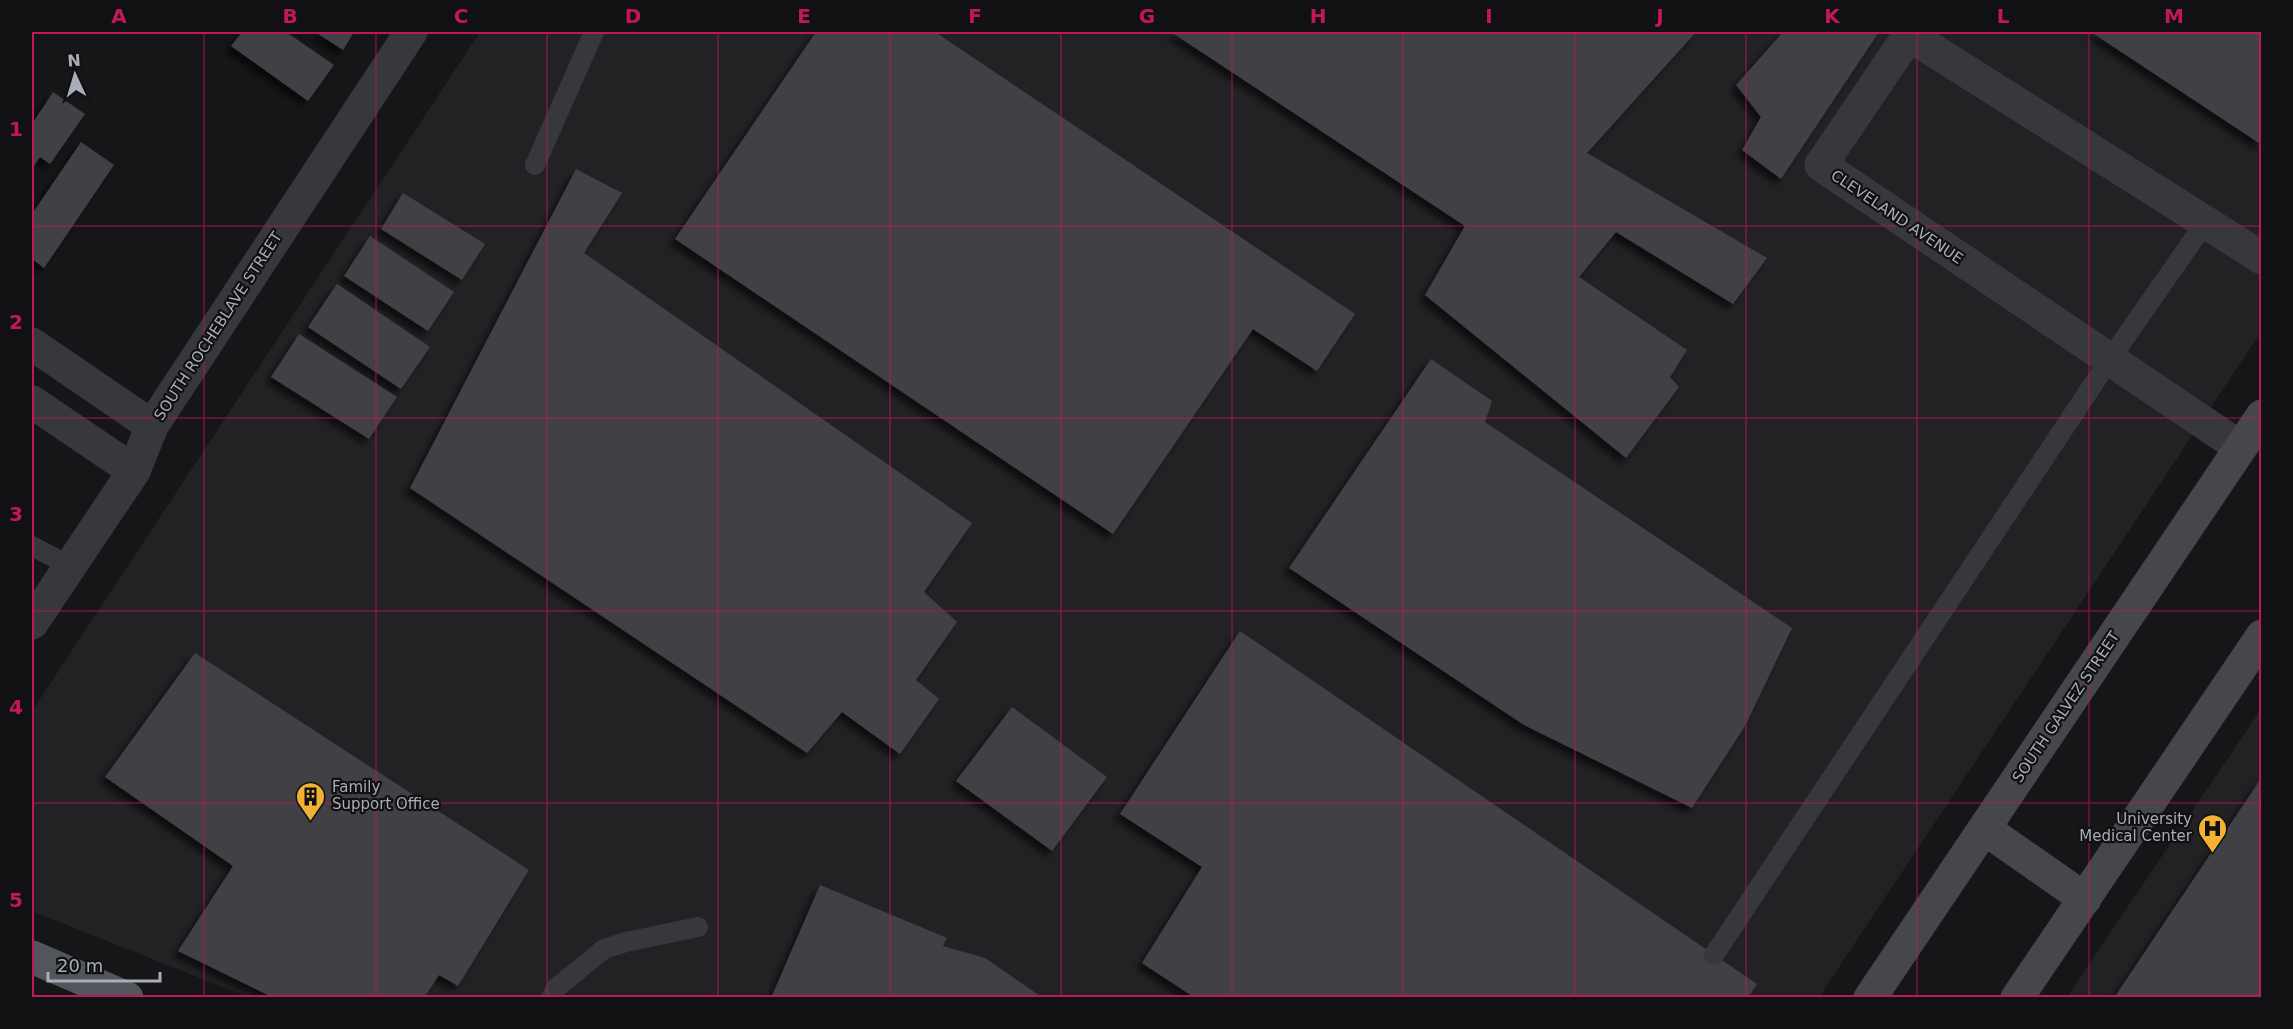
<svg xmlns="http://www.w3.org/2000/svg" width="2293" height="1029" viewBox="0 0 2293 1029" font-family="'DejaVu Sans',sans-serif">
  <defs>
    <filter id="shadow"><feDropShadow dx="-5.5" dy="5.5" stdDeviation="3" flood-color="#0009"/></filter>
  </defs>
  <rect width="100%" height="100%" fill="#161618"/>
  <path fill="#222225" d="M480,32h1781v300l-442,665h-1571l-216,-86v-200z
    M2261,709v288h-194z"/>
  <path fill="#404145" filter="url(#shadow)" d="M242,32h44l48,33 -26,36 -77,-55z
    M315,32h39l-11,18z
    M816,32h119l420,282 -38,57 -64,-42 -140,205 -438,-295z
    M1171,32h525l-109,121 180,105 -34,46 -117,-72 -37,45 108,73 -17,27 9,10 -53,71 -201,-163 40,-69z
    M1783,32h96l-98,147 -39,-29 19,-33 -25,-32z
    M2091,32h171v113z
    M53,92l32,22 -35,50 -10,-7 -8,12v-45z
    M81,142l33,23 -70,103 -12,-9v-45z
    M576,169l46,24 -38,60 388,270 -48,69 33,30 -41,58 23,19 -39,55 -58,-42 -35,41 -397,-265z
    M403,193l82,51 -23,36 -81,-51z
    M370,236l84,56 -26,39 -84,-55z
    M337,284l93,63 -29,42 -93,-62z
    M299,334l98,63 -28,42 -98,-62z
    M1431,359l61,42 -7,21 307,206 -47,98 -53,82 -168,-83 -235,-157z
    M1240,631l517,353 -9,14h-553l-53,-35 60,-96 -82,-53z
    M195,653l334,217 -71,116 -19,-11 -15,23h-150l-96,-47 55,-85 -128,-89z
    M1012,707l95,70 -55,74 -96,-70z
    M2262,777v221h-148z
    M820,885l127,53 -4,8 42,12 58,40h-272z"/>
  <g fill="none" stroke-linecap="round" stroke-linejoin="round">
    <path stroke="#37383d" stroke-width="20" d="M535,165l59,-133
      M32,546l38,20
      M1714,955l396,-596 95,-136
      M551,998l5,-10 48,-39 22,-7 72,-15"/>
    <path stroke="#37383d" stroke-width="33" d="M32,344l120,82
      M32,402l102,69
      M2240,447l-419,-282 88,-130 353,223
      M32,623l102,-152 18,-45 259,-394"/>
    <path stroke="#45474d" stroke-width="33" d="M1985,829l100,70
      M1870,998l392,-582
      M2017,998l245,-362"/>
    <path stroke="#53555c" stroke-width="33" d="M32,957l95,41"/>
  </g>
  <path fill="none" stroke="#c2185b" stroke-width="1.5" stroke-opacity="0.55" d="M204,32v966M376,32v966M547,32v966M718,32v966M890,32v966M1061,32v966M1232,32v966M1403,32v966M1575,32v966M1746,32v966M1917,32v966M2089,32v966M32,226h2230M32,418h2230M32,611h2230M32,803h2230"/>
  <defs>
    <symbol id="building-pin" viewBox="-11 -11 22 30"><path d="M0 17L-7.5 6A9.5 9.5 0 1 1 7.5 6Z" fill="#f2b134" stroke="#111113"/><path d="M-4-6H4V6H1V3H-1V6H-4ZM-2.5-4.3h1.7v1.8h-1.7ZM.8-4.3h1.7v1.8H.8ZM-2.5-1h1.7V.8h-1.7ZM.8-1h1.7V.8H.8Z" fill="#111"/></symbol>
    <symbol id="hospital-pin" viewBox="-11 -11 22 30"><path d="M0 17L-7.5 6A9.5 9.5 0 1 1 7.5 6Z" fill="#f2b134" stroke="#111113"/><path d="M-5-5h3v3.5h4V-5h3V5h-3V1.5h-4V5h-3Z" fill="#111"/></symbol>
  </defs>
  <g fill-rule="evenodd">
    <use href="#building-pin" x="294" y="780" width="33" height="45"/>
    <use href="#hospital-pin" x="2196" y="812" width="33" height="45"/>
  </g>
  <g text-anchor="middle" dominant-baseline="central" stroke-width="4.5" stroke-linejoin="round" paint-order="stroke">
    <g font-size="15" fill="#a8adb8" stroke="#111113">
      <text transform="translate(1897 217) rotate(34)">CLEVELAND AVENUE</text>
      <text transform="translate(218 326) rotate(-57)">SOUTH ROCHEBLAVE STREET</text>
      <text transform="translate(2066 707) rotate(-56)">SOUTH GALVEZ STREET</text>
    </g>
    <g font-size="15" fill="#a8adb8" stroke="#111113" text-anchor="start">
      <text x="332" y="787">Family<tspan x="332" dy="17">Support Office</tspan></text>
      <text x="2192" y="819" text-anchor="end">University<tspan x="2192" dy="17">Medical Center</tspan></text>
    </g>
  </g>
  <rect width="2293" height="1029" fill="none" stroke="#111113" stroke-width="66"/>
  <g transform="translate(75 75) rotate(356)" stroke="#111113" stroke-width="4.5" paint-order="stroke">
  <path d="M0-4.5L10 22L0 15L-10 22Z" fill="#a8adb8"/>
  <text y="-9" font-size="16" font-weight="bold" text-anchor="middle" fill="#a8adb8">N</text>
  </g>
  <path d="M48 972v9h112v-9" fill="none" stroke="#a8adb8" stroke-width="3"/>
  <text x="57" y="972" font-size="18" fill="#a8adb8" stroke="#111113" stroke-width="4.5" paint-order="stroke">20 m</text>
  <rect x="33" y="33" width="2227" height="963" fill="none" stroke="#c2185b" stroke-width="2"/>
  <g font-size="20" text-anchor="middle" font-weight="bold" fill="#c2185b">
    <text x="119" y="23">A</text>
    <text x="290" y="23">B</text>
    <text x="461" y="23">C</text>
    <text x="633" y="23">D</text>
    <text x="804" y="23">E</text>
    <text x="975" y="23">F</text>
    <text x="1147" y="23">G</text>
    <text x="1318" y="23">H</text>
    <text x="1489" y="23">I</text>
    <text x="1660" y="23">J</text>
    <text x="1832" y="23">K</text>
    <text x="2003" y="23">L</text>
    <text x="2174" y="23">M</text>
    <text x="16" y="136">1</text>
    <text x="16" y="329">2</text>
    <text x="16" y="521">3</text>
    <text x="16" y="714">4</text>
    <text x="16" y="907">5</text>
  </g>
</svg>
